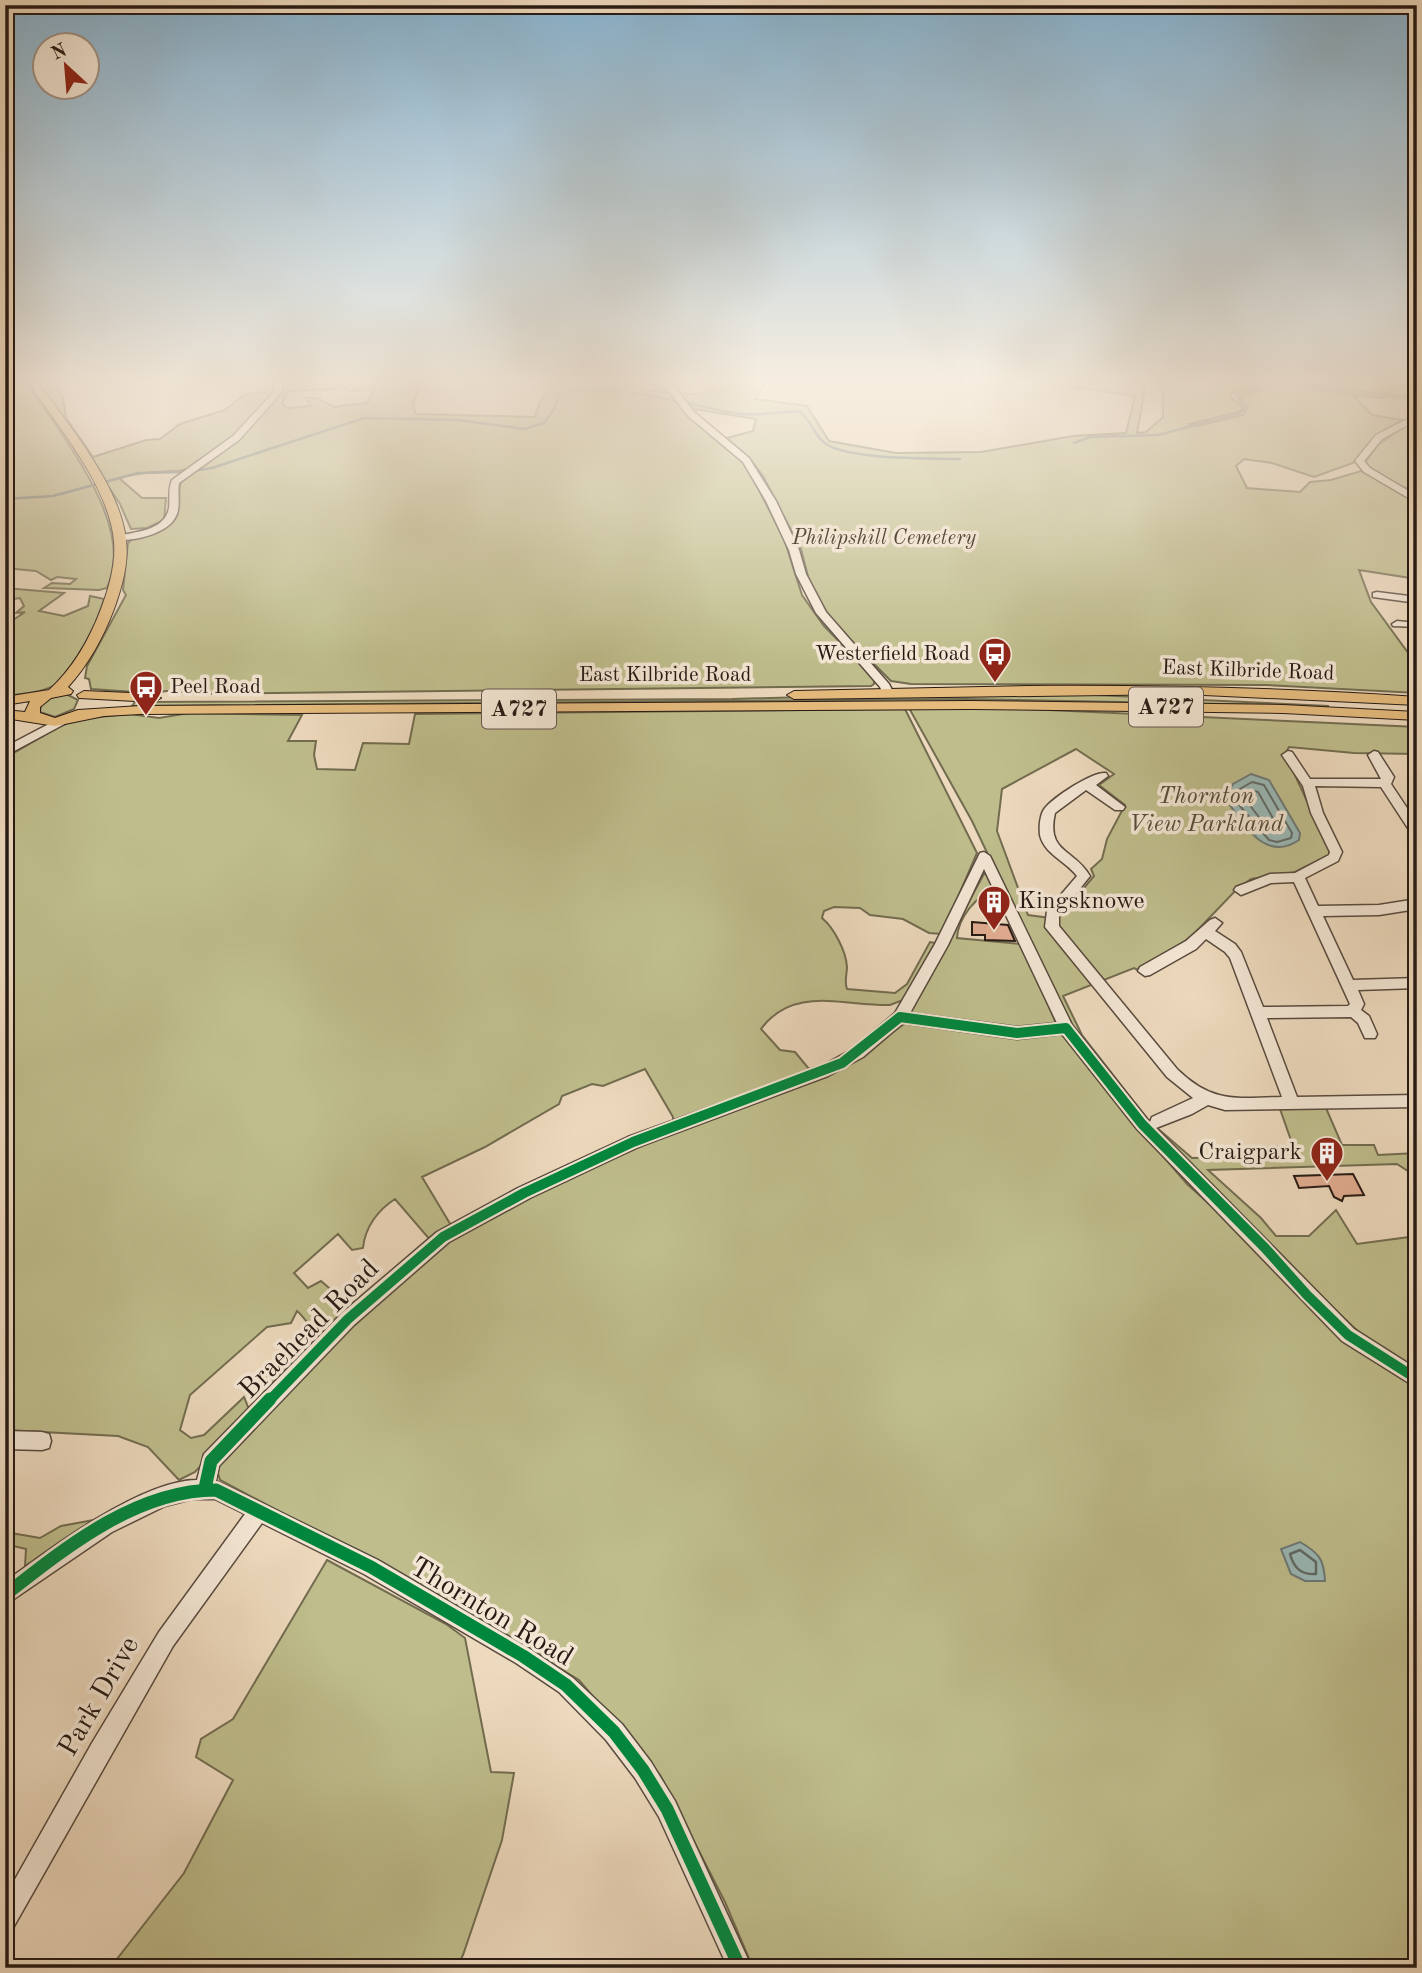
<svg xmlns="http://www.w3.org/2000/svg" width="1422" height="1973" viewBox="0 0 1422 1973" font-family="'Old Standard TT',serif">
  <rect width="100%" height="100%" fill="#edd9bd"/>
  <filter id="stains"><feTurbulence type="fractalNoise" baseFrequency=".00286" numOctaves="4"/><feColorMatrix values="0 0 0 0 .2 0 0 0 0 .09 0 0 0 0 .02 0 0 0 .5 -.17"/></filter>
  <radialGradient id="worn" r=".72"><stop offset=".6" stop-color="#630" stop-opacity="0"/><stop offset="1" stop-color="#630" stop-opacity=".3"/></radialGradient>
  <path fill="#bfbd8c" stroke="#726c50" stroke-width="2" fill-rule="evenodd" d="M5,381h21c32,51 112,144 81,207l-8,2 -52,-2h-3l8,-5 18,1 6,-5 -19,-2 -6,3 -15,-9 -31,-3z
    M38,381h16l9,17 3,20 27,39 53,-17 14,-1 20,-15 45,-14 20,-16 32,-2 1,-7 45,-4 98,2 -8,22 3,9 119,3 4,-13 11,-18 39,-5h31l4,3 41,9 35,1 28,-13h39l-12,18 52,7 22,35 67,12 85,-1 92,-16 53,-3 9,-37 -100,-15h97l14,3 -9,49 9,-1 17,-15v-26l-5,-1 -1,-9h260v17l-131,-17 -55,12 -1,4 14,11 -6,4 -48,12 7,2 46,-11 5,-8 -7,-11 38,-11 106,13 -31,-2 18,19 31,5 -22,12 -28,31 -39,14 -42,-14 -28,-4 -8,7 11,22 53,4 10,-10 21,-2 30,-9 32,15 24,16 -3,33 3,1v43l-58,-9 12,32 38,52h8v39l-151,-8 -355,-1 -20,-3 -48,-48 -17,-21 -14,-20 -11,-43 -38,-73 -13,-17 -23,-21 26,-7 3,-12 -68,-11 56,53 40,78 18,56 22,31 50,51v7l-3,2 -683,8 -12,-4 -27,3 -58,-4 -2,-10 -4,-1 2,-12 39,-71 -3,-5 5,-47c12,-14 40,-9 49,-27 5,-10 0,-23 4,-34l18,-15c-9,-1 -14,4 -22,4 -21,1 -37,1 -58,7l23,20h24l-2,22 -17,8 -16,1 -11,-25zM336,385l15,6 24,-2 -8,14 -33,4 -17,-9h-11l5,8 -24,2 -5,-4 6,-13 48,-2z
    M1417,418v68l-14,2 -39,-24 15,-20z
    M5,588l59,5 -25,18 25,5 24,-10 2,-10 14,3c-10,30 -23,69 -51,87 -12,7 -34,8 -48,10v-74h5l15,-10 -9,1 8,-7 -4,-8 -13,2 5,-6 -7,-2z
    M946,693l149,2 234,11 -363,-7 -834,7 3,-4 597,-3z
    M66,694l12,6 -4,9 -19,8 -15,-5 1,-7 9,-7z
    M984,707l433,20v27l-63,-1 -65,-6 -4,7 44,94v7l-34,17 -44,7 -15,11 -46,48 -52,32 -4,-2 -71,28 19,39 67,86 43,37 80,-2 -3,-9 24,-1 -13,-37 46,-1 16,37h32l4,10 39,-2v24l-20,-13 -189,6 53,48 15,18h33l27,-26 21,34 60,-8v137l-43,-27 -40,-37 -193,-192 -68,-84 -101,-212 -63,-113zM1076,749l38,25 -15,11 26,20 -18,34 -5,20 -11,10 3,7 -36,43 -30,-4 -31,-84 5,-42z
    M905,709l72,144 -35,81 -13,-1 -26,-14 -33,-4 -10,-7 -26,-1 -10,4 -2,7c12,10 24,33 25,49 0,8 -3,14 0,22l48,4 12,-9 23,-42 5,1 -32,57 -13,5c-47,1 -97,-20 -129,24l19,21 15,2 14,17 20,-6 17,-11 3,3 -18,10 -158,58v-6l-28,-48 -42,17 -11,-2 -30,12 -3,8 -74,43 -63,30 30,50 -21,14 -36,-42c-17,11 -30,28 -32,49l-11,2 -14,-16 -44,39 14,15 13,-7 31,27 -29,30c-10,-4 -17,-20 -26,-27l-6,12 -24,4 -77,68 -10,35 11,8 13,-3 40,-38 6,15 -55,60 -16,8 -31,-33 -30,-11 -113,-6v-672l59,-34 25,-6 40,-4 30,4 30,-5 113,2 -14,26h28l-2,14 3,14 38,1 8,-27 46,1 6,-30z
    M985,872l10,19c-19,3 -37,28 -38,47l65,6 34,79 -35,7 -104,-16 -8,-3z
    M907,1022l153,12 6,4 47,60 74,86 66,59 98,102 66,42v581h-664l-28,-66 -65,-127 -81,-95 -147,-88 -212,-112 -3,-10 14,-22 98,-105 117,-104 89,-46 116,-51 184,-70z
    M299,1348l6,9 -34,32 -12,-8 31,-29z
    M110,1517l-85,49 1,-17 -21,-5v-12l35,6 21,-12z
    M327,1560l119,64 19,14 26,134 23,1 -12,67 -39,115 -7,13h-346l74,-95 49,-93 -37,-23 5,-18 32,-20z"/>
  <path fill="#9ab9b7" stroke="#6c7976" stroke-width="2" d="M1251,774l18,6 31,53 -1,7c-35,24 -56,-18 -75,-43l9,-13z
    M1300,1542c19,11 24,17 25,39h-20l-14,-7 -10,-25z"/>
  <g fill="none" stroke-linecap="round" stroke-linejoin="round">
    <path stroke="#606a66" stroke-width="2" d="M1252,782l12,3 28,48 -1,5 -14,4 -8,-2 -35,-41 4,-9z
      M1254,791l4,1 20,35 -1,5 -12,-7 -20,-26 1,-4z"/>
    <path stroke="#606a66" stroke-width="2.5" d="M1300,1550l16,12v12c-15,1 -22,-6 -26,-20z"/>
    <path stroke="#6c7976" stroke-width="2.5" d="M1074,443l16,-6 68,-2 82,-22 6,-4 -10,-15 54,-11 127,17
      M193,471l19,-3 152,-50 94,2 66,9 20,-6 11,-15 4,-15c56,-11 120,10 175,20 20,4 45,-1 65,-2 12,8 15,25 27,33 25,16 103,14 134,15
      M5,499l48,-3 85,-23 48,-1"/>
  </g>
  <path fill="#e2ad91" stroke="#261a14" stroke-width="2" d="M972,922l36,3 7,16 -30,-1v-5h-13z
    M1353,1174l11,21 -20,1 -2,5 -8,-4 -5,-11 -30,2 -5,-12z"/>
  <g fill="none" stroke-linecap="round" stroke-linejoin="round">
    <defs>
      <path id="minor" d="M274,381h8v11l-43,48 -60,43c-2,11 2,23 -3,33 -8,18 -42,25 -59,24v-4c17,-4 48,-5 52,-28 1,-10 -1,-19 3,-28l61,-44 41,-44z
        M647,381h11l16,5 20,26 55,46 27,43 23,49 7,24 20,38 63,72 4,8 -2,2h-8l-3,-7 -64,-74 -20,-39 -7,-24 -23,-49 -23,-39 -55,-46 -20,-26z
        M1417,414v6l-35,19 -18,22 6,7 47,28v7l-53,-31 -9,-11 21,-26z
        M1377,592l40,5v6l-44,-6v-4z
        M1397,621l20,2v4l-24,-1 -1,-2z
        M66,715l6,4 -2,2 -65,35v-9z
        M1288,751l4,1 18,27h71l-13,-24 6,-4 4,1 16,25 -3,7 26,39v14l-4,-1 -32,-49 -66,-1 8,27 19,39 -4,9 -33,17 13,28 61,-1 38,-6v10l-38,6 -56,1 30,64 64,-2v10l-59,2 6,14 -3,6 8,6 8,18 -2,4h-10l-7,-15 -7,-6 -84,1 30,79 120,-2v12l-192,3 -17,-5 -16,9 -36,14 198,201 63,40v19l-75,-47 -205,-212 -75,-95 -45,5 -114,-16 -40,34 -35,19 -190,71 -108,51 -81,44 -95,83 -135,141 -3,15 162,79 152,89 43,29 49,46 29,38 24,39 77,167h-24l-69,-151 -24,-39 -29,-38 -47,-48 -43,-29 -152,-89 -102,-51 -89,123 -160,282 -8,4v-35l87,-154 67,-111 86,-118 -30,-15h-23l-27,7 -53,26 -107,73v-23c44,-33 137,-102 192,-102l7,-26 138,-141 95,-81 81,-44 110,-51 190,-69 35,-19 42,-36 40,-69 45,-91 4,-1 6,4 82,169 75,94 3,3 2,-5 41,-19 -26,-21 -122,-150 2,-16 30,-35c-11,-15 -33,-22 -37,-41 -1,-8 0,-21 5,-27 9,-11 48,-37 61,-35l2,3 -12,9 29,22 -2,3h-8l-29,-20 -31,23c-9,40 18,35 35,63l-31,39v11l118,143c36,35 59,29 105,28l-52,-139 -5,-6 -19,-13 -10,10 -46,26 -5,1 -7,-5 2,-4 46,-26 24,-21 5,-2 7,5 -7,8 20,13 6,8 22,55 85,-1 2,-2 -56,-122 -23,1 -30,12 -7,-5 2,-3 34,-13 25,-1 34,-18 1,-3 -19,-39 -8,-27 -21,-31zM984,869l73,154 -40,4 -107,-14 38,-68z
        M5,1431l37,1 7,2 2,7 -2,7 -7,2 -37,-1z"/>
      <path id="major" d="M27,381h10c31,44 83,104 89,159 3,23 -4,47 -12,69 -11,29 -25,55 -46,78l5,4 -2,3 -20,4 -11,9v6l15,5 23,-8 62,-4 830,-5 313,4 134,7v8l-134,-7 -313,-4 -830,5 -36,2 -49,10 -50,-8v-8l20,2 5,-11 -25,4v-8l44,-7c25,-23 40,-50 52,-81 8,-21 15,-45 13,-68 -5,-55 -57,-116 -87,-160z
        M1028,686c130,-1 259,2 389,11v8l-234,-11 -389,5 -7,-4 7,-4z
        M84,691l70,3 7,4 -7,4 -75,-4 -2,-3z"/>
    </defs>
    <use href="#minor" stroke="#584a3e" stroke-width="3"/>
    <use href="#major" stroke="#261a14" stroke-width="2"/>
    <use href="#minor" fill="#f3e6d4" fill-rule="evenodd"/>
    <use href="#major" fill="#e6bc7e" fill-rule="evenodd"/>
    <defs>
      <path id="cycleway-far1" d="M269,1401l79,-82 95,-82 81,-44 109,-51 209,-79 58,-46 117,16 49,-5 76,96 123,124 42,47 41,40 69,44"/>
      <path id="cycleway" d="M205,1488l6,-27 59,-62
        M5,1595c60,-47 131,-105 211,-105l155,77 152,89 43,29 48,47 29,38 24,39 73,159"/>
    </defs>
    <use href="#cycleway-far1" stroke="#f3e6d4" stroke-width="14"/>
    <use href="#cycleway" stroke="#f3e6d4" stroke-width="18"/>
    <use href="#cycleway-far1" stroke="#00873e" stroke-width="10"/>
    <use href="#cycleway" stroke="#00873e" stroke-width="13"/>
  </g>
  <linearGradient id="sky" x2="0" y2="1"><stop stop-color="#89b6d4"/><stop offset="0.58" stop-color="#f7eee1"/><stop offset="1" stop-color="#f7eee1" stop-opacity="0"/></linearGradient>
  <rect width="1422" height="657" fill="url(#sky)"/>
  <defs>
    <symbol id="bus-pin" viewBox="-11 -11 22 30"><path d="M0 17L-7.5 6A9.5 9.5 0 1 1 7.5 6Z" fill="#8f2418" stroke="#f3e6d4"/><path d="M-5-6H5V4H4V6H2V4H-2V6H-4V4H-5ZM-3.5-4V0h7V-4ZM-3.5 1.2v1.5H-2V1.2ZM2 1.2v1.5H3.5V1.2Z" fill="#fff"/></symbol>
    <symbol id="building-pin" viewBox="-11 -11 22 30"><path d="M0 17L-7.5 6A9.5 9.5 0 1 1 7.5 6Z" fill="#8f2418" stroke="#f3e6d4"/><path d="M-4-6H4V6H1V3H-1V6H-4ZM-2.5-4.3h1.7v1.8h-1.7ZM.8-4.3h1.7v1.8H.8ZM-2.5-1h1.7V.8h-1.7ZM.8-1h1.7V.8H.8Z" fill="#fff"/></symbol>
  </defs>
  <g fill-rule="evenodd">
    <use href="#bus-pin" x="976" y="635" width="38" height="52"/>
    <use href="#bus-pin" x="127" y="668" width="38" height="52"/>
    <use href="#building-pin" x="975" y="883" width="38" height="52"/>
    <use href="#building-pin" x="1308" y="1134" width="38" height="52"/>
  </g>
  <g text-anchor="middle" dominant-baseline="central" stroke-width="7" stroke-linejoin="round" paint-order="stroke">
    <g font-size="21" font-style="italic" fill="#544b38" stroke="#f3e6d4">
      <text x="884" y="538">Philipshill Cemetery</text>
    </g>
    <g font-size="21" fill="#261a14" stroke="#f3e6d4" text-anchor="end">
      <text x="970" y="654">Westerfield Road</text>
      <text x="170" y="687" text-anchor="start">Peel Road</text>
    </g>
    <g font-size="21" fill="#261a14" stroke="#f3e6d4">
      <text transform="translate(1248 671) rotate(2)">East Kilbride Road</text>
      <text x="665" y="675">East Kilbride Road</text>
    </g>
    <g fill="#f3e6d4" stroke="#64574e" stroke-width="2">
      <rect x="1129" y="687.5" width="74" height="39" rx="5"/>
      <rect x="482" y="689.5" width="74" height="39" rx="5"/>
    </g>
    <g font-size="23" font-weight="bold" fill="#261a14">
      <text x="1166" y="707">A727</text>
      <text x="519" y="709">A727</text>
    </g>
    <g font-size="24" font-style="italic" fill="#544b38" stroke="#f3e6d4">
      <text x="1206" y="797">Thornton<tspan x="1206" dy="28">View Parkland</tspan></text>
    </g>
    <g font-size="24" fill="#261a14" stroke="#f3e6d4" text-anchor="start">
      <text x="1018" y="902">Kingsknowe</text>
      <text x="1302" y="1153" text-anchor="end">Craigpark</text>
    </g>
    <g font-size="28" fill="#261a14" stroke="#f3e6d4">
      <text transform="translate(310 1330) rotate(-45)">Braehead Road</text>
      <text transform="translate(491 1613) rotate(31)">Thornton Road</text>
      <text transform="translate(100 1697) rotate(-60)">Park Drive</text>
    </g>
  </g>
  <rect width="1422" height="1973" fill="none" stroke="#edd9bd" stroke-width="28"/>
  <rect x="7" y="7" width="1408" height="1959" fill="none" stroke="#261a14" stroke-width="3.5"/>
  <rect x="14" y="14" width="1394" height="1945" fill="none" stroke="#261a14" stroke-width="2"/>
  <g transform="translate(66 66) rotate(334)"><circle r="33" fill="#f3e6d4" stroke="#a19487" stroke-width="2"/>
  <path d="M0-5L12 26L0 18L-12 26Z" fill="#8f2418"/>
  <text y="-10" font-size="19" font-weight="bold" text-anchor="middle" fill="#261a14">N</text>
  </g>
  <rect width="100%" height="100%" filter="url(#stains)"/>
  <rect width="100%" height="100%" fill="url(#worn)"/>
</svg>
